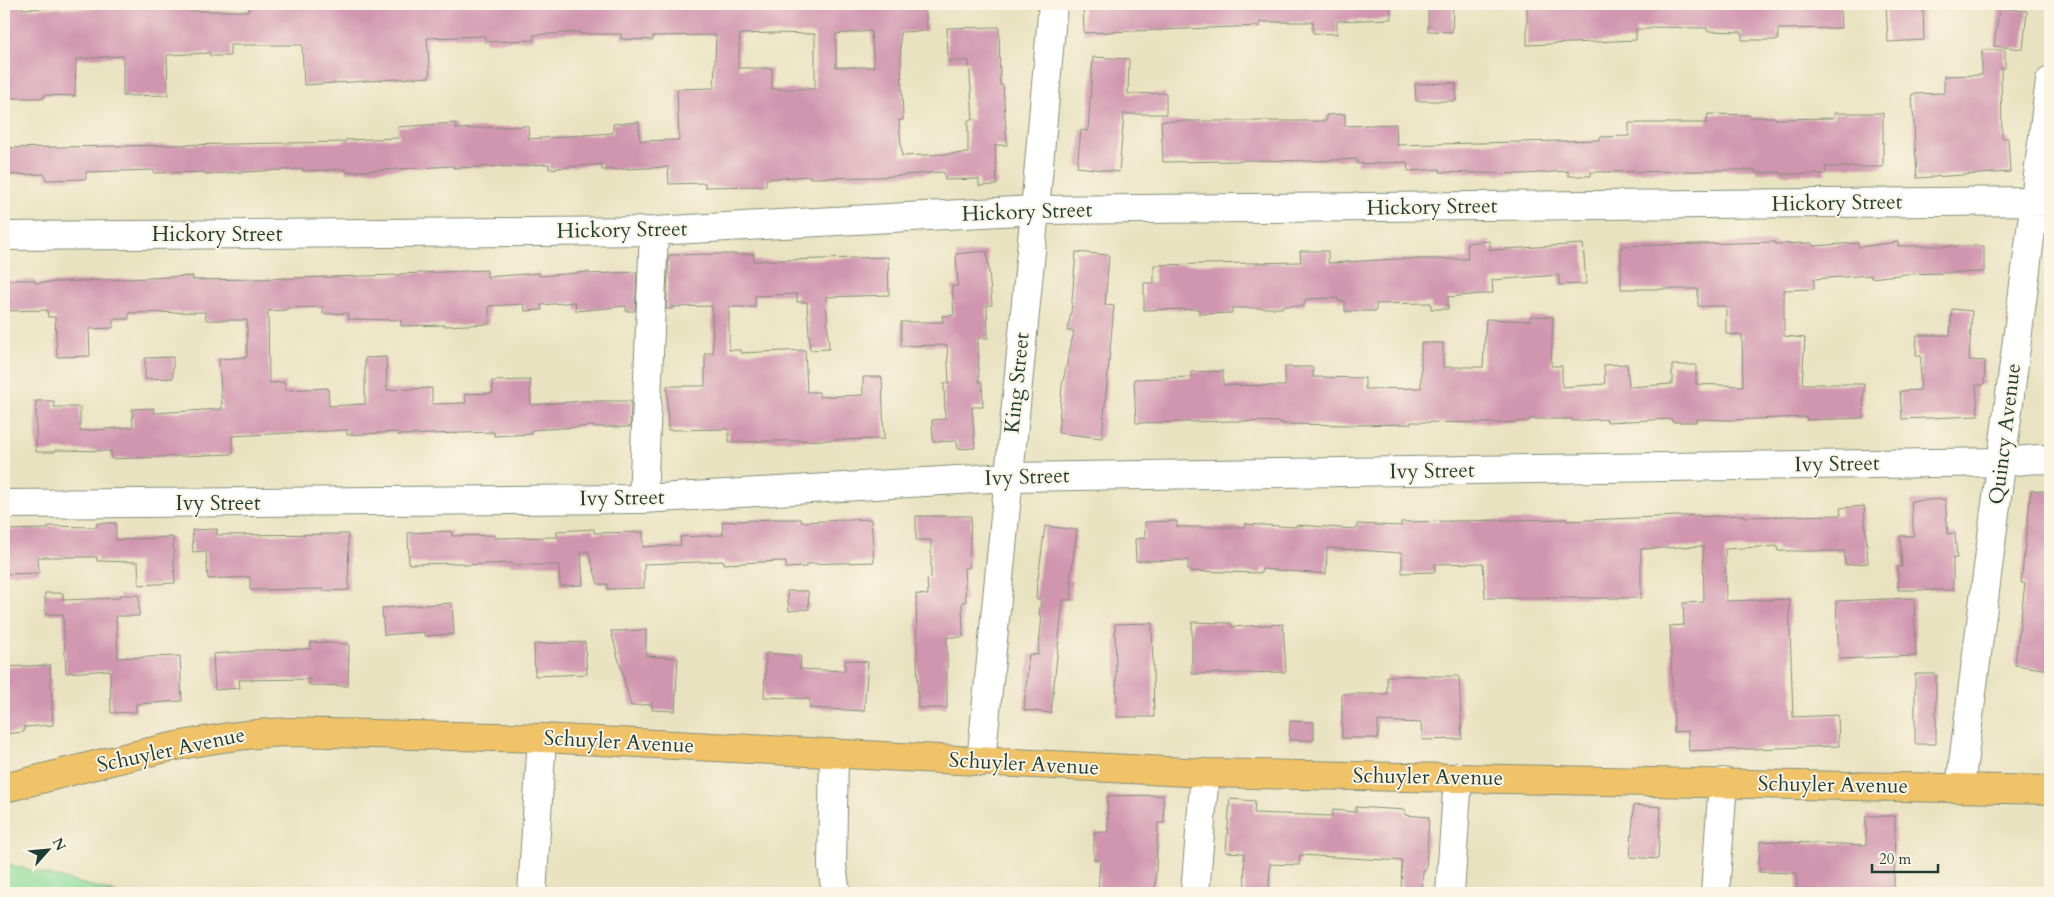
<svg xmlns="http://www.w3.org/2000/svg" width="2054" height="897" viewBox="0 0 2054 897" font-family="Cardo,serif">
  <rect width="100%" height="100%" fill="#fcf5e5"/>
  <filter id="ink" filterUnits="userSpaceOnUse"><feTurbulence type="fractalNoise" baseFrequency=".02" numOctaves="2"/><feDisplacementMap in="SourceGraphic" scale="10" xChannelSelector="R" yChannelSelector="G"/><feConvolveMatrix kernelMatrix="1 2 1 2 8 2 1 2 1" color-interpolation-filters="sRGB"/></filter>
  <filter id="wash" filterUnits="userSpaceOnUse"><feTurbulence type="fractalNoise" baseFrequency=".0096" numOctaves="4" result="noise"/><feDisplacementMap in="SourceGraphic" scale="20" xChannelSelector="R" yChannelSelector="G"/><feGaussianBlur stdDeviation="1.12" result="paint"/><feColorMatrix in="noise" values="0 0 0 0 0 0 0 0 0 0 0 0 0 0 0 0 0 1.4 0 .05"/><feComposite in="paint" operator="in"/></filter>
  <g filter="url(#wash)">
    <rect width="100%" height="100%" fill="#e9e2c0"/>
    <path fill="#8edd9c" stroke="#568d68" d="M4,863l113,30h-113z"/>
    <g id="blocks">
      <path fill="#d095af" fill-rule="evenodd" d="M123,4h32v3l34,-1v5h60v-7h676l2,27 -27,1 3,88h-4l3,36 66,-3v-33h5l-4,-59h-21l-1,-33 52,-1 1,58h3l4,60h-12l2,40 -18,1v-7l-34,1 -1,-8 -65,5 -69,1v-2l-44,3v7l-61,1v-4l-36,1 -1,-17 -66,3 -1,-6 -52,5v-5l-46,3v-1l-50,2v-2l-107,6v-3l-43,2v-2l-98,5 -1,-2 -50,1v-3l-68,2v7l-40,1 -1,-6 -41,1v-27l341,-6v-2l54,-2 -1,-11 58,-4v6l72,-3 1,13 84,-6v-9l26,-2 1,19 39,-1 -2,-51 37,-1 2,-53 -63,1v4l-32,-1v-5h-41v-2l-46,3v5l-49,2v-6l-58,2 3,39 -126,8 -2,-40h-72v11h-20v-3l-43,2 1,40 -45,1v-40l-47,3 -1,37 -31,-1v3h-40v-92h18v3l31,-1 42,1v-4zM871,31l3,36h-38v-33zM773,33l42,1v55h-43v-21h-34l2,-34z
        M1083,4h307l1,15 -54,2v13l-24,-1v-11h-53v4l-176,7z
        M1428,4h25l-1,28 -24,-1z
        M1527,4h313l1,24 -63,1v11h-36v-8l-35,-1v-3l-56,-1v2h-15v11l-109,5z
        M1886,4h37l1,36 -36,2z
        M1999,8l28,3 -4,38 -29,-3z
        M1982,50h23v18h-4l1,70h6l2,34 -93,6 -5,-84 32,-1v-17l38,-1z
        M1093,57l36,2 -1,35 38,-1v21h-42l-5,58 -42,-5 4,-37 7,1z
        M1456,83v18h-40l-1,-17z
        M1834,113h49v54h-58l1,7h-45v-2l-25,1v-3h-52v1l-113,1v4h-23v-5l-43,3 -85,-2v-3l-32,2 -1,-9 -50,2v-5l-44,2 -70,-1v1l-80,1 -2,-41h165v-6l19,-1v12l51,-2 1,21 203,-5v-3l29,-1v-13h78l1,-9 42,1v2h25v2l59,-1z
        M1490,241v9l93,-6 3,40 -27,1v-10l-67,5 1,13 -45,4v12h-17v-6l-55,1v7h-31v-10h-7v-3l-32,1 -2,7h-22v2h-50v5l-33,1v-5l-55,1v-27h10v-18l147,-3 -1,-11h28v12l68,-4h72l-1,-16z
        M1775,242v2l37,-1 1,3 45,-3 1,4 39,-5v4h86v26l-78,2 -35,4v-3l-57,4v10l-30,1v46l21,2 -3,46h62l-1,34 -56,2v-3l-78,3 -33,-1v3h-24v-3l-65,3v-3l-35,2v-2h-43v2l-27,2 -91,-1v2l-58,1 -71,-1v-2l-48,-1 -98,2 -2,-44 57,-2v-5l32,-1v14l62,1v-19h28v10l52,1v11l56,-1v-45h22v24h40l3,-48 44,2v-5l23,1 -2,49h11v21l43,-3 -1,-19 23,-1 2,23 43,-3v-19h24v19l47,2 -1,-51 -16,-1v-28h-28v-17h-77v-43z
        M987,251l5,54h-5l1,33h-10l1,44h3l1,25h-11l3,41 -17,1 -1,-8 -24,1 -1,-22 13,-1 -1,-36h5l-2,-38 -46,1v-24h42l-1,-6 12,-1 -2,-29h6l-2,-32z
        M1076,252l33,3 -4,50 9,1 -12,132 -44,-5 4,-47 12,-55h-7l4,-18z
        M720,254h34v7l134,-4 1,38 -63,2 3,52 -19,1 -3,-48h-10v-8l-42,2v11h-26v43h12v3l64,-3 2,42h12v5l44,-2v-18h19l2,62 -155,3v-13l-61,1 -1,-44h38v-33h8l-1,-47 -40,1v2h-6l3,-54z
        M487,270v7l52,-4v3l50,-4v2l48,-2 -2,39h-9v-5l-50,5 -1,-9 -34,3 1,5 -17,1 -1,-7 -35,2v18l-45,2v-1l-43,1v-6l-53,-1v-6l-25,1v-7l-36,1v2l-19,1 1,72 16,-1v8l43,-2 1,18 36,-2v-46l21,-1 1,33 45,-2v16l34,-1 -1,-9 28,-1 -1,-12 38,-1 1,25 52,-4h48l-1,26h-37v-1l-62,4 1,4 -38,2v-4l-96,3 -1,-3 -50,3v-5l-115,6 1,18 -26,1 -96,4v-8l-56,-1v2h-19v-51h18v6h26v24l53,-4 -1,-18 22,-1v5l68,-4 -3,-50 28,-2v-37h-41l-1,-8 -76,1v6h-16v9l-24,1 1,27 -33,1 -2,-40h-7l-1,-7 -43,1v-31h31v3l158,-7v4l66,-1 141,-4v-1z
        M1952,309l20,2 -3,49 16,1 -1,24h-8l2,31 -76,3 -2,-28 20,-1 1,-34h-5l1,-21h33z
        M173,357v21l-28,1v-21z
        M2031,490l19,2v178l-35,-5 10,-82h-4z
        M1945,499l3,35 7,-1 2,25h-4v32h-55v-24l4,1 -2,-31h14l-3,-35z
        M1864,506l4,57 -23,2 -1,-14h-66l-1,-5 -52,3 1,52 63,-2 4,118 45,-2 1,31 -150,5 -1,-20 -14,1 -4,-106 14,-1 -1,-22 21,-1 -1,-56 -62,3v49h-156l-2,-35 -48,1v8l-33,1v-20l-75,-5 -1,26 -64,-5 -1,4 -73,-2v-11l-52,1 -1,-22 10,-1v-16l32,-1v6h68v-3l51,3v-2l61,4v-5l44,2v-4l166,-3v2l133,-6v2l43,-2v2l98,-2 -1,-7z
        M916,516h55l-2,52h-5l2,34h-4l1,35h-16v71h-29l-2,-114 12,1 -1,-16 4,-1v-38h-15z
        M772,519h29v3l70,-3 3,43 -68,2v3l-20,1v-6h-5v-1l-57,3v-3l-80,3v24l-37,1v-5h-9l-10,-33 -7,1 2,33 -23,1 -1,-21h-47v-2l-48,2v-2l-55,1 -1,-31 44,-2v5l43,-1v3l62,-1v-6l37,-2v4l49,-1v15l38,-2 -1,-8 43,-2 -1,-13z
        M97,523h19v17l57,-3 2,46 -36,2 -1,-23 -41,-1v-4h-59l1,16 -35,1v-44l44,-1v-3l49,1z
        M1045,526l32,4 -7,51h2l-1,19h-8l-12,113 -27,-3 5,-56 9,1 4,-39 -3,-1 2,-16h-5l1,-20h1z
        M217,529v6l131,-1 1,56 -26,1v-2l-73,1v-13l-42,2 -2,-28 -13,1 -1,-22z
        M787,591h21l1,18 -20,2z
        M45,593h18v7l56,-2v-3h20v21h-23l2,42 62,-2 2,45 -46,3v8l-25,1 -1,-43 -44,3 -3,-59h-18z
        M1914,598l2,58 -77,3 -3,-58z
        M452,603l2,31 -30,2v-4l-40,3 -2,-27z
        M1192,622l39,1v4l52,-3 3,48 -94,2z
        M1152,623l2,94h-37l-2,-93z
        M646,630v26l32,2 -3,53 -23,-1v-6l-21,2 -20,-75z
        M311,642l38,2 -1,42 -39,-1 1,-6 -71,1 1,8 -25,2 -2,-36 41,-3v-1l57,-1z
        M585,642l2,32 -52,2 -1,-32z
        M766,653l35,3 -1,13 45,2v-11l23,2 -4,49 -55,-3 1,-9 -46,-2z
        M50,665l3,60 -29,2v5l-20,2v-67z
        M1915,674h21v70h-21z
        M1387,676h72l3,63 -40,1 -1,-17 -43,-2v17h-36v-44h45z
        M1290,721l24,1v18h-25z
        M1163,795l1,28h-6l-3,70h-57l2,-33h-6v-28h14l-1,-36z
        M1230,799l25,2 -1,12 78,3 1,-6 23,2v-5l49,3v5l24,2 -3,53h-3l-1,23h-21l1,-32 -102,-6 -1,10 -29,-1 -1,29h-24l-1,-40 -18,-1z
        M1634,805l27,2 -3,52 -28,-2z
        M1866,816h29l-1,77h-97v-20l-38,-1 1,-31 106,4z"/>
    </g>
  </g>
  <g filter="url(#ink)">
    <use href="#blocks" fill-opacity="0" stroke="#84907a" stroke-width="1"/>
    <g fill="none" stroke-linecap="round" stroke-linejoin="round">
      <defs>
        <path id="minor" d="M4,236l650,-5 381,-21 1015,-9
          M643,499l11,-268
          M4,504l639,-5 365,-22 994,-15 38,-3 10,1
          M834,753l-2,113 4,27
          M981,762l54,-552 18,-206
          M1960,787l90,-706
          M532,893l10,-155
          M1195,893l10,-120
          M1450,893l8,-116
          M1715,893l8,-111"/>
        <path id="major" d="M4,788c92,-22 189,-53 284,-56l254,6 663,35 845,17"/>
      </defs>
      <use href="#minor" stroke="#84907a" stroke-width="30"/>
      <use href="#major" stroke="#84907a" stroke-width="30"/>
      <use href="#minor" stroke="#fff" stroke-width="28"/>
      <use href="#major" stroke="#f1c369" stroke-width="28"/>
    </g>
  </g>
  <g text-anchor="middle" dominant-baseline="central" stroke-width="4" stroke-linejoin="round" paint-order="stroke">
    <g font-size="21" fill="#1f3d34" stroke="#fcf5e5">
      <text transform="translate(1837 203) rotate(-1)">Hickory Street</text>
      <text transform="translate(1432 207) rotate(-1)">Hickory Street</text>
      <text transform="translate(1027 212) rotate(-2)">Hickory Street</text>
      <text transform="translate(622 230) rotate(-1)">Hickory Street</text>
      <text x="217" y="234">Hickory Street</text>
      <text transform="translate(1017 383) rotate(-84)">King Street</text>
      <text transform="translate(2005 434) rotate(-83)">Quincy Avenue</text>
      <text transform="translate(1837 464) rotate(-1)">Ivy Street</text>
      <text transform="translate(1432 471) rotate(-1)">Ivy Street</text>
      <text transform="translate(1027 477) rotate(-2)">Ivy Street</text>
      <text transform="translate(622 498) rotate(-1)">Ivy Street</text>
      <text x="218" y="503">Ivy Street</text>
      <text transform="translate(619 742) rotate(3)">Schuyler Avenue</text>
      <text transform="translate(171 750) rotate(-12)">Schuyler Avenue</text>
      <text transform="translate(1024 764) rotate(3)">Schuyler Avenue</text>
      <text transform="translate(1428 777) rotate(1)">Schuyler Avenue</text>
      <text transform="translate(1833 785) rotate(1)">Schuyler Avenue</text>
    </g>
  </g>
  <rect width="2054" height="897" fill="none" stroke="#fcf5e5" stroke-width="20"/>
  <g transform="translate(48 850) rotate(63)" stroke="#fcf5e5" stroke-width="4" paint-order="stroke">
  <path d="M0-4L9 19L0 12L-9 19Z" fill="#1f3d34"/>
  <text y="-8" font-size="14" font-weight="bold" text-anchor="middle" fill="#1f3d34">N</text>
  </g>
  <path d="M1872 864v8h66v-8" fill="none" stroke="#1f3d34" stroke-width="2.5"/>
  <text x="1879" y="864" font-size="15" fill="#1f3d34" stroke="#fcf5e5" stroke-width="4" paint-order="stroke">20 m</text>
</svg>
